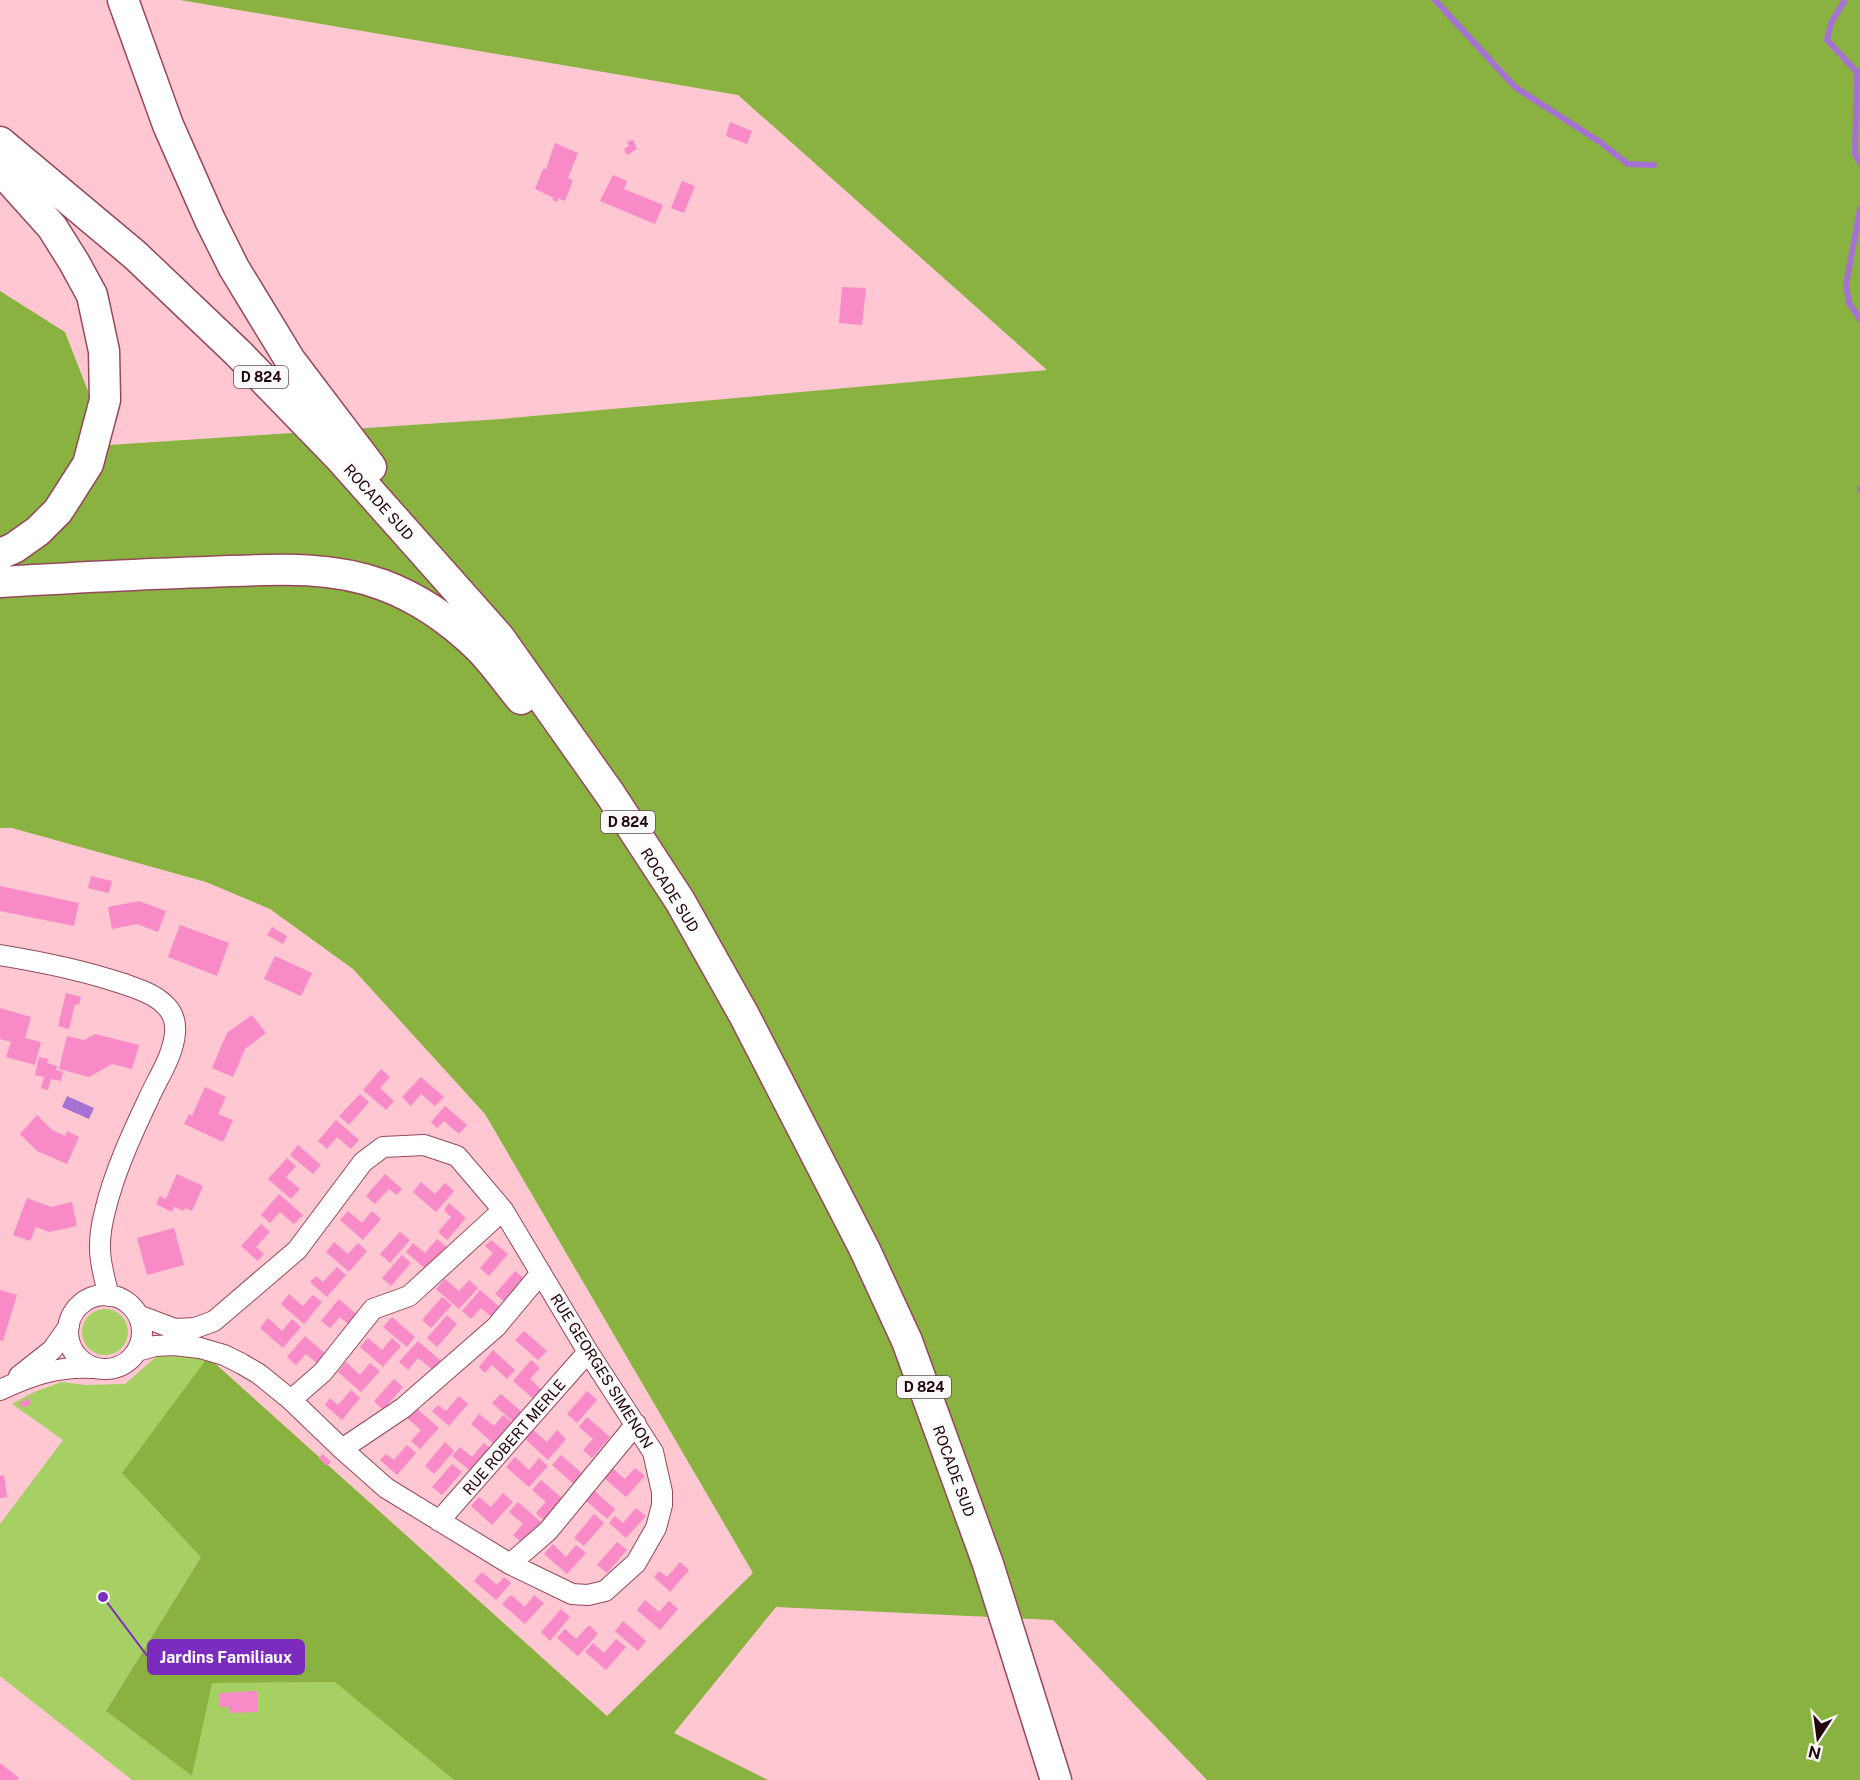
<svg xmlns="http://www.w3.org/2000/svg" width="1860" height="1780" viewBox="0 0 1860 1780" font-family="'Public Sans',sans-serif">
  <rect width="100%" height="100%" fill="#fec7d1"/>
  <path fill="#a6cf64" d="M82 1332a23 23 0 1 1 46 0a23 23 0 1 1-46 0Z
    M157,1356l51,1 -7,200 -95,154 86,65 19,-93 125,-1 118,98h-322l-132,-104v-152l63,-84 -51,-36 20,-11 29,-11 25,3 39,-1z"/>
  <path fill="#89b240" d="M180,0h1680v1780h-653l-154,-160 -277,-13 -102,126 94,47h-314l-119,-98 -123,1 -20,93 -86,-65 95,-154 -79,-84 86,-116 399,359 146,-143 -268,-459 -132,-145 -83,-60 -64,-27 -194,-54h-12v-537l65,41 44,113 392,-26 546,-49 -309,-275z"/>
  <path fill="#a572d4" d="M67,1096l27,12 -5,11 -27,-12z"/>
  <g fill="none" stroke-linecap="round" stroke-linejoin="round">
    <path stroke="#a572d4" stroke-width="6" d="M1435,0l80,87 85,55 28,22 26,1
      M1845,0l-14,23 -4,17 30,32 -2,82 5,9
      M1860,209l-14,76 3,18 11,16
      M1860,489v1"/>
  </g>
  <path fill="#f78ac7" d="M730,122l22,9 -5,13 -21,-8z
    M633,140l4,9 -10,6 -3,-6 5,-3 -2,-4z
    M555,143l23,10 -10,25 5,2 -8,21 -7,-3 -1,4 -5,-2 2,-2 -19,-9 8,-20h3z
    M613,175l14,6 -3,8 39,16 -8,19 -55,-23z
    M682,181l13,5 -11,27 -13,-5z
    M842,287l24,1 -4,37 -23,-2z
    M91,876l21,5 -3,12 -21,-5z
    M0,886l79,17 -5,23 -74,-15z
    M139,901l27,10 -8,21 -21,-8 -25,5 -4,-22z
    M180,925l49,18 -12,33 -49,-19z
    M272,927l15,9 -4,8 -16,-9z
    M275,956l37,17 -11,23 -37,-17z
    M66,993l15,4 -2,8 -4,-1 -6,25 -11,-3z
    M0,1008l31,9 -6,21 16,4 -6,23 -29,-8 5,-15 -11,-3z
    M252,1015l14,18 -21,16 -12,28 -21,-9 15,-35z
    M95,1034l44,11 -7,24 -20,-5 -23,13 -30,-8 8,-33 17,4z
    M39,1057l9,2 -1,4 10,3 -1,4 7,2 -2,9 -10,-2 -3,11 -7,-2 3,-11 -9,-2z
    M381,1069l9,8 -10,11 14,13 -8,9 -23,-20z
    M421,1077l23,20 -9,9 -14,-12 -10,12 -9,-9z
    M205,1087l21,10 -8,17 15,6 -10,22 -39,-18 5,-10 3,2z
    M360,1094l9,8 -20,23 -10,-9z
    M445,1106l22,19 -8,9 -15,-13 -7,7 -6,-6z
    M37,1115l15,15 13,6 2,-5 12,6 -12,27 -30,-13 -17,-17z
    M336,1120l23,20 -8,9 -14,-12 -10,12 -9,-8z
    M298,1145l23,20 -8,9 -23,-19z
    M287,1158l9,8 -10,11 14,12 -9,10 -23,-20z
    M177,1174l26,12 -11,25 -7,-3 -1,3 -10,-4 -2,5 -16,-8 4,-8 6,3z
    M385,1174l17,15 -5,6 -8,-6 -14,15 -9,-8z
    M421,1182l14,12 10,-11 9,8 -18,21 -23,-20z
    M279,1194l24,21 -9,9 -14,-12 -10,11 -9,-8z
    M27,1198l24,9 21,-5 5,24 -28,6 -13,-5 -6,14 -17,-6z
    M449,1203l17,15 -19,22 -9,-8 13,-15 -7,-7z
    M348,1211l14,12 10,-12 9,8 -18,21 -23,-20z
    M261,1224l9,8 -14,15 8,7 -6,7 -17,-15z
    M174,1228l10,37 -37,10 -10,-37z
    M400,1232l10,8 -20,23 -10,-9z
    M437,1239l10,8 -20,23 -21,-18 7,-9 12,10z
    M491,1240l17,14 -19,22 -9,-8 13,-15 -8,-7z
    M334,1242l14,12 10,-11 9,8 -18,21 -23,-20z
    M402,1255l9,8 -20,23 -9,-8z
    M337,1267l9,8 -19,22 -17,-15 6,-6 7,6z
    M515,1271l10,8 -20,23 -10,-8z
    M445,1279l14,12 10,-11 9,8 -19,21 -23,-20z
    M0,1290l17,5 -14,46 -3,-1z
    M480,1290l23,20 -8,10 -14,-12 -10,11 -9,-8z
    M289,1294l14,12 10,-11 9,7 -18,22 -23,-20z
    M442,1297l10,8 -21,23 -9,-8z
    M339,1299l23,20 -8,10 -14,-12 -10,11 -9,-7z
    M447,1315l10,9 -20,23 -10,-9z
    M392,1317l23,20 -8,10 -24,-20z
    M268,1318l14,13 10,-12 9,8 -18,21 -23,-20z
    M524,1331l23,20 -9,9 -23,-20z
    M305,1336l23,20 -8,10 -14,-12 -10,11 -9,-8z
    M368,1338l14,12 10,-12 9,8 -18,21 -23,-20z
    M418,1341l23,20 -8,9 -15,-12 -10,12 -9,-8z
    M493,1350l22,20 -8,9 -15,-14 -7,8 -6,-6z
    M531,1360l9,8 -10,11 14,13 -8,9 -23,-20z
    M346,1362l14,13 10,-12 10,8 -19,21 -23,-20z
    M394,1379l9,8 -20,23 -9,-9z
    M351,1390l9,8 -18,22 -17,-15 5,-7 8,7z
    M587,1391l10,9 -20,23 -10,-9z
    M501,1394l23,20 -9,9 -23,-20z
    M459,1396l9,8 -19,22 -17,-15 6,-6 8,6z
    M29,1398l2,6 -9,4 -3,-5z
    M416,1408l23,20 -19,21 -9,-8 10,-11 -14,-12z
    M479,1414l15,12 9,-11 10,8 -19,21 -23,-20z
    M587,1417l23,20 -18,21 -9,-8 10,-11 -14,-12z
    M533,1430l14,12 10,-12 9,9 -18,21 -23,-21z
    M445,1442l9,9 -20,23 -9,-8z
    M484,1443l10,8 -20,23 -22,-18 8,-9 12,10z
    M407,1445l9,8 -19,22 -17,-15 6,-6 8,6z
    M323,1454l8,8 -5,4 -7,-8z
    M561,1455l23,20 -9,10 -23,-20z
    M515,1457l14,13 10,-12 9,8 -19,21 -23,-20z
    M452,1464l10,8 -20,23 -10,-8z
    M611,1467l14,12 10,-11 10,8 -19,21 -23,-20z
    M4,1475l3,22 -7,1v-22z
    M541,1480l23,20 -19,22 -9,-9 10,-11 -14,-12z
    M592,1489l23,20 -8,10 -23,-20z
    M503,1493l10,9 -21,23 -21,-19 8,-9 12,10z
    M518,1502l23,20 -18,21 -10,-8 10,-11 -14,-12z
    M636,1508l10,8 -20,22 -17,-15 6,-7 8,7z
    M594,1514l10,9 -20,23 -10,-8z
    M617,1542l10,8 -20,23 -10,-8z
    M553,1544l13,13 10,-12 10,8 -19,21 -23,-20z
    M680,1562l9,8 -19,22 -16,-15 5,-6 8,6z
    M482,1572l15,13 7,-8 7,6 -15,17 -22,-19z
    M511,1595l14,12 9,-12 10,8 -19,21 -23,-20z
    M645,1600l14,12 10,-11 9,8 -18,21 -23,-20z
    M561,1609l9,8 -20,24 -9,-9z
    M623,1621l23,20 -8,10 -23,-20z
    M589,1625l9,9 -20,22 -21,-18 8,-9 11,10z
    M616,1639l10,8 -20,23 -21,-18 8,-9 11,10z
    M257,1691v21l-28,1v-6h-9l-1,-14z
    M0,1763l19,15 -2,2h-17z"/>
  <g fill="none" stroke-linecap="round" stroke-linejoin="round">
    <defs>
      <path id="street" d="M0,955c43,7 83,15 124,29 14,5 30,10 40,20 9,8 12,18 11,29 -2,24 -18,46 -27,67 -17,36 -34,73 -43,111 -9,34 -5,52 4,85
        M68 1332a37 37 0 1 1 74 0a37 37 0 1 1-74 0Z
        M137,1351l18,-5 19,-1 26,3 24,7 18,9 17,10 32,26 51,49 44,39 124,76 62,30 16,1 17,-4 31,-28 20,-35 6,-23v-13l-9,-40 -65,-100 -85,-142 -46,-54 -33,-11 -41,2 -20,15 -66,88 -83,71 -19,7 -20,1 -37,-14
        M19,1376l33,-26 17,-24
        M0,1390c32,-15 58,-24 93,-22
        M291,1400l32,-28 50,-63 36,-13 94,-86
        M342,1449l61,-41 93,-81 45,-54
        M439,1521l149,-169
        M510,1564l38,-33 88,-107"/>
      <path id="primary" d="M123,0l45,125 42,95 24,48 56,92 81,107
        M0,142l135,113 103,98 102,105 159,179 111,157 70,107 64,114 121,235 42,91 81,223 68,216
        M0,169l52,58 22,35 18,33 12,56 1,49 -17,64 -30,47 -20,20 -24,17 -14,6
        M0,582c69,-4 139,-8 208,-10 59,-2 119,-8 175,13 35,13 68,36 95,62 16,16 29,35 43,52"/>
    </defs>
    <use href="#street" stroke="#96485b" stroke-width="22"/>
    <use href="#primary" stroke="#96485b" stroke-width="33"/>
    <use href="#street" stroke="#fff" stroke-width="20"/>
    <use href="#primary" stroke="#fff" stroke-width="30"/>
  </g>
  <g text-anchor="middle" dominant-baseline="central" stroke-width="5" stroke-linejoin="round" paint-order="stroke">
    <g fill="#f9f9f9" stroke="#624e52" stroke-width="1.5">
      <rect x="234" y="366" width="54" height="22" rx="4.5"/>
      <rect x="601" y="811" width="54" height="22" rx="4.5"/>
      <rect x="897" y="1376" width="54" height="22" rx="4.5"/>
    </g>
    <g font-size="14" font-weight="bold" fill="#21040b">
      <text x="261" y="377">D 824</text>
      <text x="628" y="822">D 824</text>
      <text x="924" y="1387">D 824</text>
    </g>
    <g font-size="15" fill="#21040b" stroke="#f9f9f9">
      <text transform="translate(379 502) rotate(48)">ROCADE SUD</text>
      <text transform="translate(670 890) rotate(58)">ROCADE SUD</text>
      <text transform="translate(602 1371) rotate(58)">RUE GEORGES SIMENON</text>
      <text transform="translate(514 1437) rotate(-49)">RUE ROBERT MERLE</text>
      <text transform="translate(954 1471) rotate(70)">ROCADE SUD</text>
    </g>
  </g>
  <path fill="none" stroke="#7b2cbf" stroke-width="2" d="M103 1597L148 1657"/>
  <circle fill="#7b2cbf" stroke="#f9f9f9" stroke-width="2" cx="103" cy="1597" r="6"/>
  <rect fill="#7b2cbf" stroke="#7b2cbf" stroke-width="2" x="148" y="1640" width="156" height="34" rx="6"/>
  <g font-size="16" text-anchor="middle" font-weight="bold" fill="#fff">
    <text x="226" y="1663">Jardins Familiaux</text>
  </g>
  <g transform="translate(1818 1738) rotate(193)" stroke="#f9f9f9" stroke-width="4.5" paint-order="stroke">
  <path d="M0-4.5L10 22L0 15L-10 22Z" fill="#21040b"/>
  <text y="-9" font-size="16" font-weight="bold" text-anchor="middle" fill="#21040b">N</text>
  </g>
</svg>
